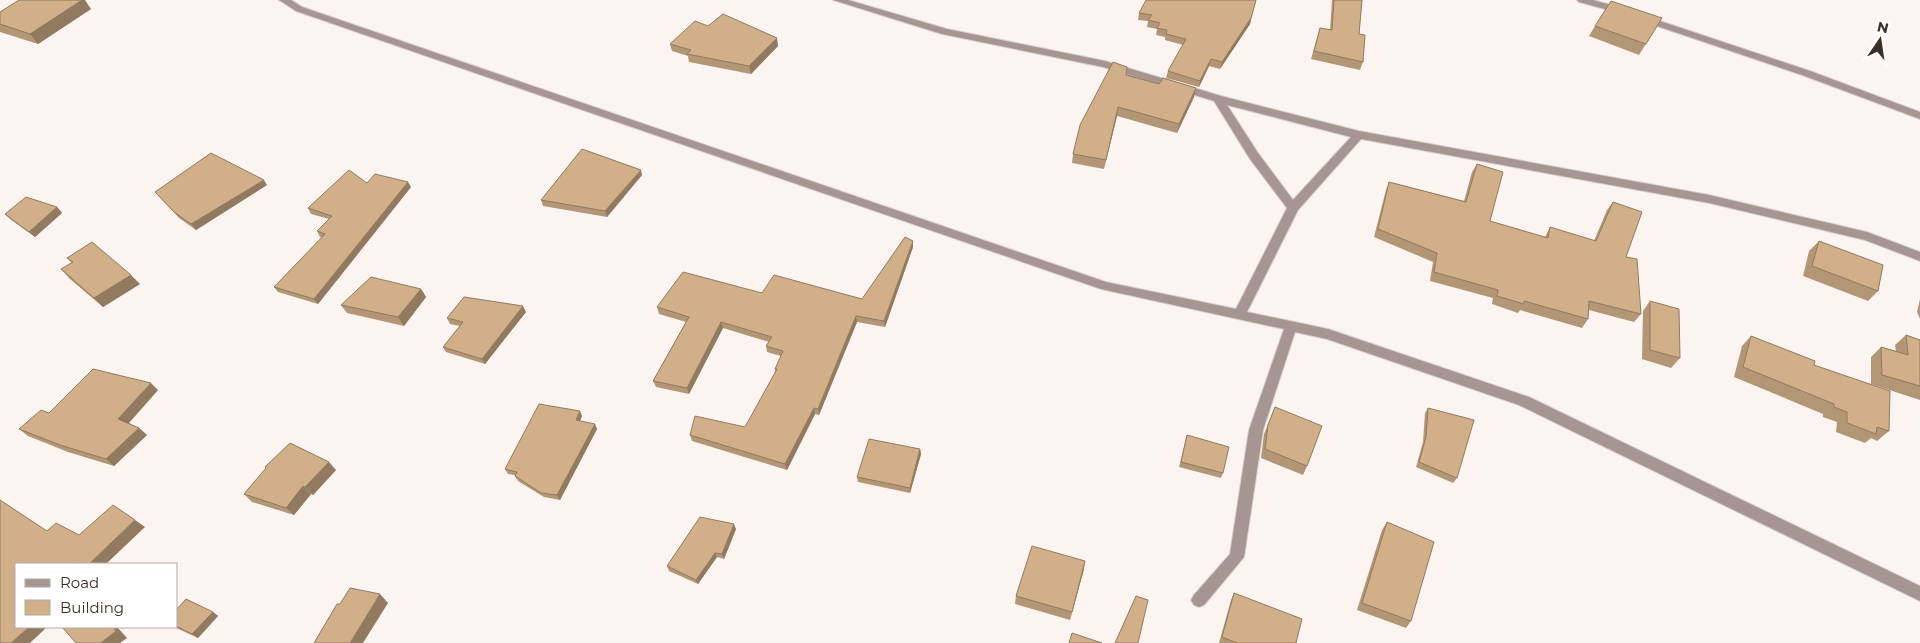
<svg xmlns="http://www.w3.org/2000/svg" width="1920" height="643" viewBox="0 0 1920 643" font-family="Montserrat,sans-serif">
  <rect width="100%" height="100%" fill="#fcf4f0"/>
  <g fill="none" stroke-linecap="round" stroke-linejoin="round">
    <defs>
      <path id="minor" d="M279,0h12l11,7 804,275 130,27 51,-101 -37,-49 -36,-58 -111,-34 -161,-33 -109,-34h15l99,29 158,32 116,35 138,35 350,64 158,37 53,20v9l-55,-21 -156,-37 -348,-64 -63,71 -51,102 81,17 201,68 391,189v15l-401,-196 -192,-66 -32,-7 -32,98 -19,127 -40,48 -5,2 -5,-2 -3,-5 3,-5 36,-41 19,-124 35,-101 -183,-40 -805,-278zM1227,105l124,32 -58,63 -35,-47z
        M1577,0h16l33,9 2,2 -5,3 -44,-12z
        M1642,15l168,56 110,41v7l-118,-44 -163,-55 -2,-2z"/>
    </defs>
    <use href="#minor" stroke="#d9d0cc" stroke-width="2"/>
    <use href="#minor" fill="#a79591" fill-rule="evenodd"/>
  </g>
  <path fill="#b39676" d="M1256,0l-6,24 -30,45 -11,-3 -10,21 -33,-9 2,-7 15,-26 -18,-5v-3l-9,-2 1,-6 -10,-2 1,-6 -10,-1 1,-7z
    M1332,0h30l-3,34 4,28 -3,8 -49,-11 9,-31 10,2z
    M91,9l-53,35 -38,-12v-20z
    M1662,18l-23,37 -50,-19 6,-10z
    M708,26l70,20 -27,28 -62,-12 -1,-6 -16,-5 -2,-7z
    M1126,75l68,22 -17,36 -60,-17 -13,53 -32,-6 1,-9z
    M1477,164l13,57 55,16 5,-10 44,14 13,-31 6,-8 28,112 -7,8 -45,-12 -1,9 -6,9 -62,-18 -2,3 -26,-9 1,-6 -63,-17 3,-19 -59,-25 12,-47 3,-8 75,19 8,-29z
    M642,175l-35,42 -64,-11 -2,-6z
    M367,183l44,4 -93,117 -40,-12 -4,-5 48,-49 -2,-1 -3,-6 12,-12 -18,-5 -3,-6z
    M267,185l-71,45 -17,-12 -24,-26z
    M57,207l5,6 -27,24 -25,-18 -5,-5z
    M1819,241l59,50 -10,10 -65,-25 6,-25z
    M913,247l-28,80 -28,-5 -38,93 -4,-1 -28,56 -95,-29 -2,-6 55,-8 31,-54 -1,-4 6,-13 -14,-4 -1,-6 3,-4 -46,-14 -34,66 -33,-7 -3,-6 33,-59 -27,-8 -2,-7 105,-14 100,6z
    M67,258l73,26 -37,23 -33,-28 -9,-10 11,-6z
    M421,289l5,8 -22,29 -57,-13 -6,-8z
    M1920,299v20l-3,-7z
    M1650,301l30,57 -9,10 -29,-9 1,-48z
    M526,312l-41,52 -39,-12 -3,-5 17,-21 -10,-2 -3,-6z
    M1906,335l14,5v60l-49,-16v-27l10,-10 15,4 -1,-6z
    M1751,336l63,29 75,66 -12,10 -6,-3 -6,5 -29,-11 1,-10 -14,-5v-3l-89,-37 8,-31z
    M158,390l-29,33 10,5 8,7 -33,31 -46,-14 -40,-16 -9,-7 30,-16z
    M1275,407l32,59 -4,9 -42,-17 3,-24z
    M1428,408l29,70 -4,5 -37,-16 7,-25 2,-29z
    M582,416l-2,5 17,8 -37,71 -16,-3 -26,-16 -3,-5v-1l-7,-1 -3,-5z
    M1187,435l36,38 -2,5 -42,-11z
    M920,449l1,5 -11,39 -52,-11 -1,-5z
    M265,467l71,3 -23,25 -2,-1 -17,21 -42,-13 -8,-8 22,-25z
    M1387,522l24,99 -5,7 -49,-18 25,-80z
    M736,529l-12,30 -7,-2 -19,27 -29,-13 -2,-5z
    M1084,569l-14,51 -55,-16 1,-8z
    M1234,593l62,50h-77l12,-43z
    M213,612l5,4 -20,22 -24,-11h2z"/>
  <path fill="#927a60" d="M82,0h3l6,9 -53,35 -8,-10z
    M1251,18l-1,6 -30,45 2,-7z
    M777,38l1,8 -27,28 -2,-8z
    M1211,59l-2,7 -10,21 1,-6z
    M1196,88l-2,9 -17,36 2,-9z
    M1118,107l-1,9 -13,53 2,-9z
    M641,170l1,5 -35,42 -2,-6z
    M264,180l3,5 -71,45 -5,-6z
    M408,182l3,5 -93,117 -4,-5z
    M57,207l5,6 -27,24 -6,-5z
    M913,241v6l-28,80 -1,-6z
    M131,275l9,9 -37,23 -9,-9z
    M421,289l5,8 -22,29 -6,-9z
    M523,306l3,6 -41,52 -3,-5z
    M856,316l1,6 -38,93 -1,-6z
    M721,322l2,6 -34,66 -2,-6z
    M151,383l7,7 -32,36 -8,-7z
    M814,408l1,6 -28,56 -2,-6z
    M580,411l2,5 -4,9 -2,-5z
    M595,424l2,5 -37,71 -3,-5z
    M139,428l8,7 -33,31 -8,-7z
    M920,449l1,5 -11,39v-5z
    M329,462l7,8 -23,25 -8,-8z
    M303,486l8,8 -17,21 -8,-7z
    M135,520l10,7 -39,37h-17z
    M734,524l2,5 -12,30 -2,-5z
    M715,553l2,4 -19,27 -2,-4z
    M1085,561l-1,8 -14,51 2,-8z
    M380,594l8,9 -25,40h-13z
    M213,612l5,4 -20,22 -6,-4z
    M29,627h18l-17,16h-19z
    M113,627h4l10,11 -7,5h-19z"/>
  <path fill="#d0af89" stroke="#927a60" d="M19,0h63l-52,34 -30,-10v-12z
    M1146,0h110l-5,18 -29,44 -11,-3 -11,22 -32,-10 18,-32 -20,-5 1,-4 -10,-2 3,-5 -12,-3 4,-5 -13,-2z
    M1334,0h28l-3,34 6,1 -2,27 -49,-11 6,-23 12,2z
    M1611,1l51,17 -16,26 -51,-18z
    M723,14l54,24 -28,28 -62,-12 4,-4 -21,-6 25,-23 13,5z
    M1113,62l14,5 -1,8 33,9 4,-6 33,10 -17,36 -61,-17 -12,53 -33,-6 7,-29z
    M582,149l59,21 -36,41 -64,-11z
    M211,153l53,27 -73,44 -17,-12 -19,-20z
    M1477,164l26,8 -13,49 58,17 2,-11 46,14 17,-39 29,10 -16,45 11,2 4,55 -52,-13 -1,18 -64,-18v3l-27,-8 1,-6 -64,-18 3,-19 -59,-24 11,-47 77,20z
    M349,170l18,13 8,-9 33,8 -94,117 -40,-12 51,-53 -8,-3 15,-15 -24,-8z
    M26,197l31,10 -28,25 -24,-18z
    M905,237l8,4 -29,80 -28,-5 -38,93 -4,-1 -29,56 -95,-29 5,-19 50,11 32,-58h-2l8,-18 -17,-5 6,-9 -51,-15 -34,66 -34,-7 36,-64 -32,-10 26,-35 79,21 12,-18 88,24z
    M1819,241l64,24 -5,26 -66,-25z
    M92,242l39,33 -37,23 -33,-29 12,-7 -6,-4z
    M371,277l50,12 -23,28 -57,-12z
    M464,297l59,9 -41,53 -39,-12 20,-25 -16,-4z
    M1650,301l29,8 1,49 -30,-8z
    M1906,335l14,5v46l-38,-11 -1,-28 27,8z
    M1751,336l64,25 -1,4 76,26 -1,40 -12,-4 -1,7 -29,-11v-11l-13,-5v-3l-91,-37z
    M93,369l58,14 -33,36 21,9 -33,31 -46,-14 -41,-16 22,-19 8,3z
    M539,404l41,7 -4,9 19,4 -38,71 -16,-2 -26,-17 2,-4 -12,-3z
    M1275,407l47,19 -15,40 -42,-17 3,-24z
    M1428,408l46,12 -17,58 -38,-16 7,-25z
    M1187,435l42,12 -6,26 -42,-11z
    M869,439l51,10 -10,39 -53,-11z
    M290,443l39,19 -24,25 -2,-1 -17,22 -42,-14 22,-26 -1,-1z
    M0,500l47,31 9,-8 23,12 34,-30 22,15 -46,44h-73v63h13l-18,16h-11z
    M700,517l34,7 -12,30 -7,-1 -19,27 -29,-14z
    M1387,522l47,20 -23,79 -49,-18z
    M1032,546l53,15 -13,51 -56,-16z
    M350,588l30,6 -30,49h-36l23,-39h3z
    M1234,593l68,26 -6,24h-59l-15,-6z
    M1136,596l12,4 -10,43h-23z
    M186,599l27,13 -21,22 -16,-8v-16z
    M62,627h51l3,4 -15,12h-25z
    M1072,633l30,10h-33z"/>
  <rect x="15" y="563" width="162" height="65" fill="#ffffff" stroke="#b1aba8"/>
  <rect x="25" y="579" width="25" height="8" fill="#a79591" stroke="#b1aba8"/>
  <text x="60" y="588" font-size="15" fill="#3b2e26">Road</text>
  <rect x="25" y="600" width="25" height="15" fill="#d0af89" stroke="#b1aba8"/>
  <text x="60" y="613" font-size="15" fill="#3b2e26">Building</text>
  <g transform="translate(1880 40) rotate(13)" stroke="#ffffff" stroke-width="4" paint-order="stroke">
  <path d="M0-4L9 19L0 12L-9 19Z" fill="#3b2e26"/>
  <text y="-8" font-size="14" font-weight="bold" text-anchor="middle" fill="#3b2e26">N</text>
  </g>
</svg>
